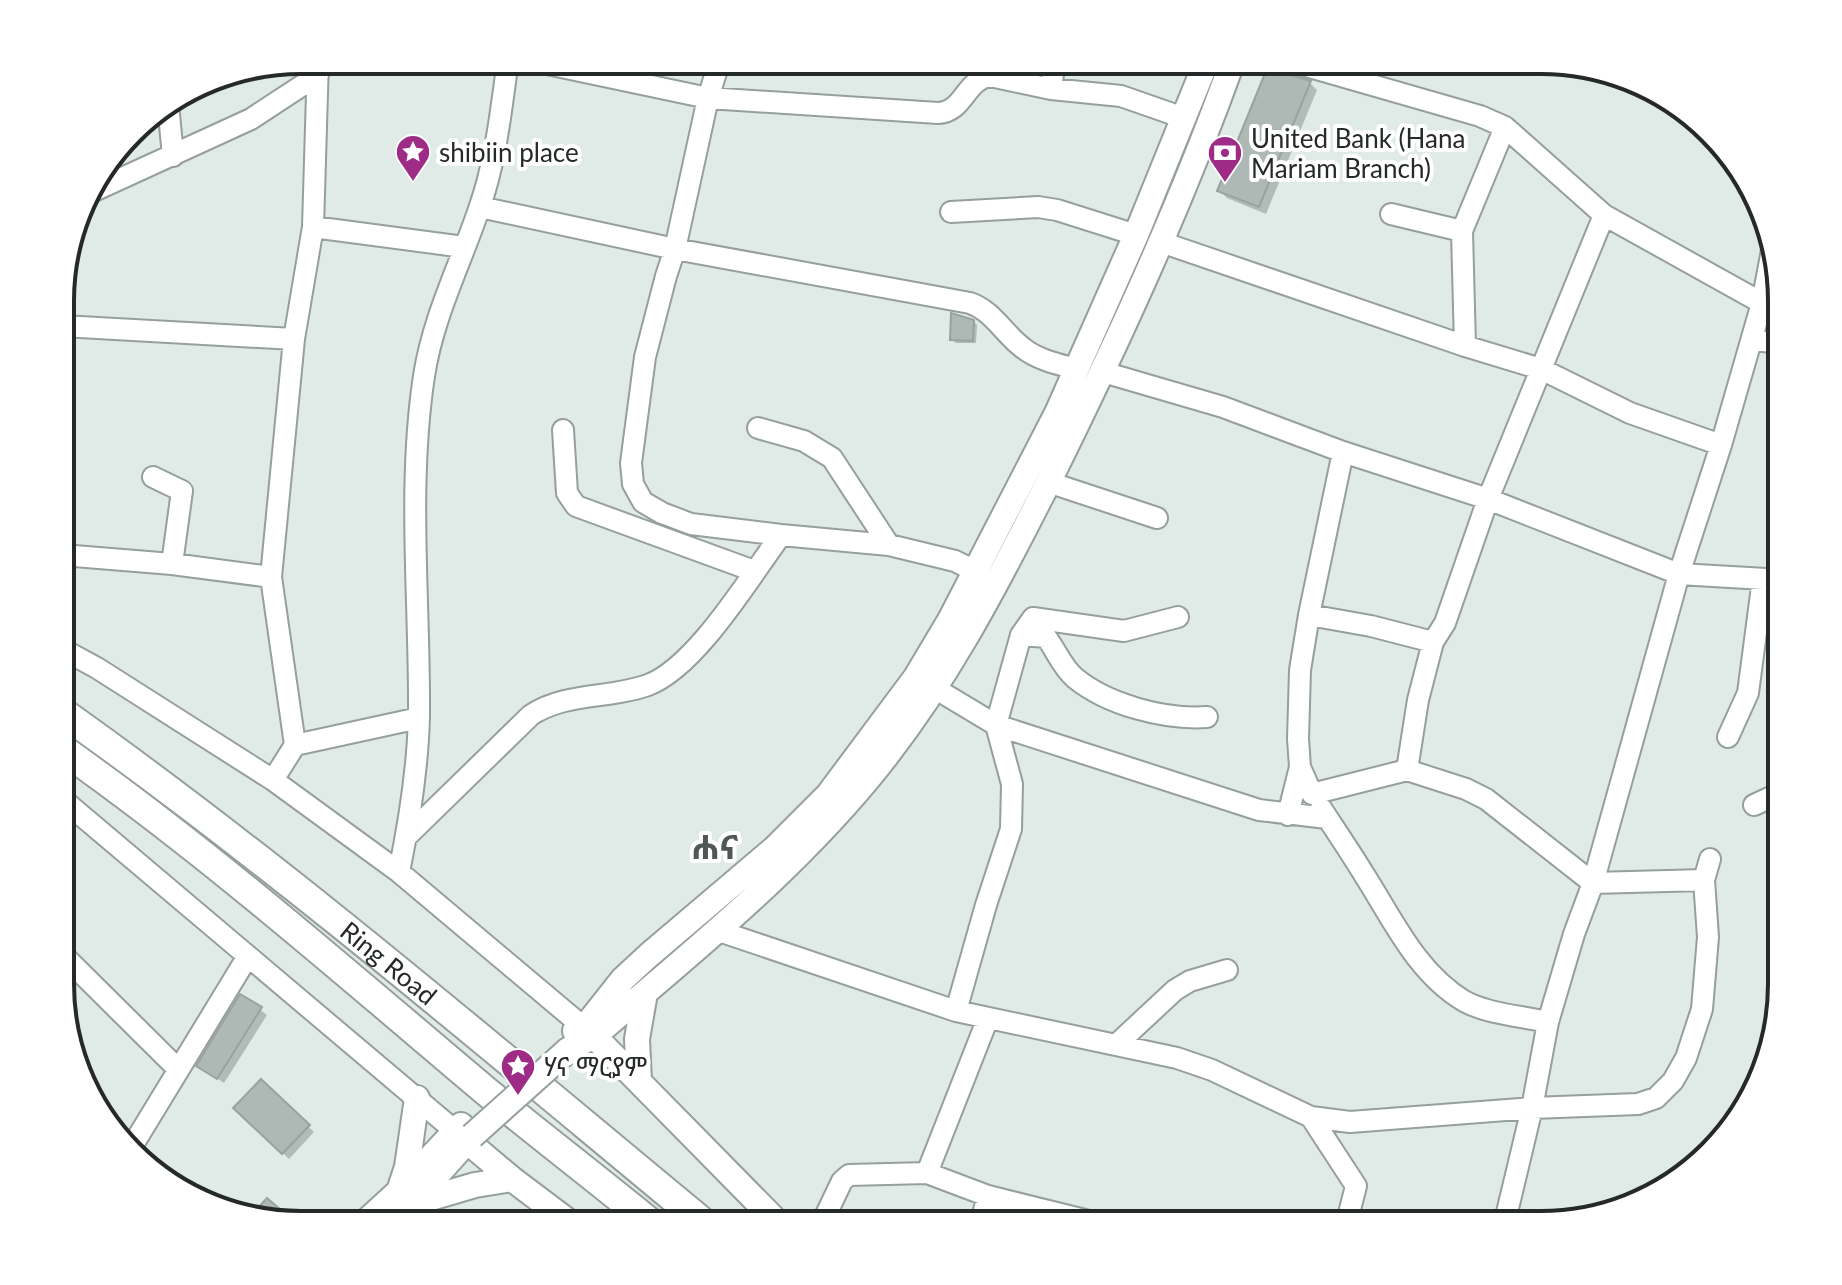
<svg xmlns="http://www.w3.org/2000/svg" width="1842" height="1285" viewBox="0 0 1842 1285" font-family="Lato,'Noto Sans Ethiopic',sans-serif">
  <rect width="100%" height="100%" fill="#e0eae7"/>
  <path fill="#0003" d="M1280,74l30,9 7,7 -51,124 -39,-16 -8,-8z
    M973,321l4,4 -1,18h-20l-4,-4z
    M241,996l26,19 -43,68 -25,-17z
    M261,1082l53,50 -25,27 -53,-51z
    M268,1201l22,21 -2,3 -36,-7z"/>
  <path fill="#aeb8b4" stroke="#99a29f" stroke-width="2" d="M1270,61l11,11 30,9 -52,126 -42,-16z
    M951,313l23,7 -1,21 -23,-1z
    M240,994l22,13 -45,72 -21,-13z
    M261,1079l49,46 -28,29 -49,-46z
    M267,1198l30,26 -47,-7z"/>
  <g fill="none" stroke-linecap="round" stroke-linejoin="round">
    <defs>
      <path id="minor" d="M528,60l180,38 230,15c26,-1 27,-33 52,-37l61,13 70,7 63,22
        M720,60l-12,38 -33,151 -9,27 -21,81 -14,106 2,21 10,18 19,11 29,11 90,11 108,10 66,16 20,10
        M1285,60l195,56 25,11 99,88 158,88
        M1051,89l4,-29
        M168,104l5,52
        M85,195l166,-76 67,-44
        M480,207l195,42 295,54c23,8 34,31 53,45 15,12 35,16 53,21
        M951,212l87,-5 19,3 79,25
        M1391,214l71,17
        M313,227l151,20
        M1161,242l304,104 76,23 89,44 91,32
        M62,326l232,13
        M1752,340l30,3
        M1465,346l-3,-115 43,-104
        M1103,372l120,35 120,45 145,47 191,75 103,6
        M758,428l46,13 28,17 57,87
        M563,430l4,63 9,13 178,65
        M1343,452l-34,163 -9,55 -2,69 2,28 12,27 95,-24 59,19 20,10 107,84 111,-3
        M153,477l29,14 -10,73
        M1048,482l109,36
        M62,555l110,9 99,13
        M1309,615l62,11 62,16
        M1178,617l-54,14 -91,-13 -12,17 -25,90 263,85 68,8
        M1021,635l25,2c10,13 16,30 29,41 33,27 90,42 132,39
        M62,649l35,19 176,112 126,92 195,164
        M936,689l60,36 16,59 -1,45 -25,76 -30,106
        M1728,737l20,-44 15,-114
        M295,745l124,-27
        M1407,770l11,-70 15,-58 12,-19 43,-124 116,-284
        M273,780l22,-35 -24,-168 23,-238 19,-112 5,-167
        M62,799l393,332
        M1754,805l28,-13
        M1321,808c15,23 30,45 44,68 28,44 52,97 99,125 23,13 58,15 84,21
        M1288,815l12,-48
        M406,837l125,-122c35,-23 79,-16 117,-30 48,-18 101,-107 133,-150
        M399,872c10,-49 19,-107 20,-157 1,-113 -12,-227 5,-339 9,-59 36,-111 55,-167 17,-48 22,-99 29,-149
        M716,930l240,81 221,47 35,12 99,47 39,5 182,-14 106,-4 18,-6 17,-17 13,-23 16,-49 6,-72 -4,-57 6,-21
        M62,954l116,115
        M1117,1044l58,-54 15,-9 37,-11
        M1311,1117l45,69 -10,39
        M131,1148l117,-192
        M927,1173l61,-155
        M821,1225l21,-44 7,-6 78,-2 61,23 117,29
        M980,1225l8,-29
        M1504,1225l28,-117 16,-86 26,-88 19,-51 86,-309 42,-129 41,-142 10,-53"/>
      <path id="major" d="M575,1031l10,-4 38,-48 26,-24 126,-107 53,-53 88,-118 34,-57 107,-207 79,-178 71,-175
        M594,1036l186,189
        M568,1050l26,-14c95,-81 193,-160 273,-256 76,-91 129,-194 182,-299 68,-137 132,-276 184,-421
        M639,1081l-2,-42 8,-46
        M455,1131l57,48 61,46
        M401,1185l6,-18 10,-69
        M414,1203l61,-18 37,-6
        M362,1225l36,-33 63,-67
        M392,1225l80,-89"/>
      <g id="highway">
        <path id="s1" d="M62,712c224,159 432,338 644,513"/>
        <path d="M62,749c149,105 286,226 425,343 55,45 111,88 166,133"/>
      </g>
    </defs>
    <use href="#minor" stroke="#959f9b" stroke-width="24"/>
    <use href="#major" stroke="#959f9b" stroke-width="28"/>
    <use href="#highway" stroke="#959f9b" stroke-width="32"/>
    <use href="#minor" stroke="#fff" stroke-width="20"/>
    <use href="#major" stroke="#fff" stroke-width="24"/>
    <use href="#highway" stroke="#fff" stroke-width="28"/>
    <defs>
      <path id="major-bridge" d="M472,1136l96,-86"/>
    </defs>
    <use href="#major-bridge" stroke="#959f9b" stroke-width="28" stroke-linecap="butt"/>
    <use href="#major-bridge" stroke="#fff" stroke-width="24"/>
  </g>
  <defs>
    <symbol id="sight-pin" viewBox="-11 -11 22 30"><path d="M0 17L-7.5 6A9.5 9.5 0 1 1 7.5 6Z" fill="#9e2b86" stroke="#fff"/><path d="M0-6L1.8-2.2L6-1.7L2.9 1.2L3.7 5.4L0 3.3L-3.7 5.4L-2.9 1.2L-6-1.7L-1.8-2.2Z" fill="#fff"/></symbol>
    <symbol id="bank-pin" viewBox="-11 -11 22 30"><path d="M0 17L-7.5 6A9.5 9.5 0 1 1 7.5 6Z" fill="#9e2b86" stroke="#fff"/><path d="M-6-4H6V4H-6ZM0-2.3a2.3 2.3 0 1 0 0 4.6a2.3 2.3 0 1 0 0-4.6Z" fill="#fff"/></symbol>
  </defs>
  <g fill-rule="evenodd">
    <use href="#sight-pin" x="393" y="132" width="40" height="54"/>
    <use href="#bank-pin" x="1205" y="133" width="40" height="54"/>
    <use href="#sight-pin" x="498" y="1046" width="40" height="54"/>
  </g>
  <g text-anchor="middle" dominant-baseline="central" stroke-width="8" stroke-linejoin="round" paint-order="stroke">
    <g font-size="26" fill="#252928" stroke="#fff" text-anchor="start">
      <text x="1251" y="138">United Bank (Hana<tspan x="1251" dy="30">Mariam Branch)</tspan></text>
      <text x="439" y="152">shibiin place</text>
      <text x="544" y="1066">ሃና ማርያም</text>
    </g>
    <g font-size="26" fill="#252928" stroke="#fff">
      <text stroke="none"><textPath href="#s1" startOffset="412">Ring Road</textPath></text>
    </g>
    <g font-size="34" font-weight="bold" fill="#4f5855" stroke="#fff">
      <text x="715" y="845">ሐና</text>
    </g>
  </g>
  <path d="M0 0H1842V1285H0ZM301 74H1541A227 227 0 0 1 1768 301V984A227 227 0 0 1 1541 1211H301A227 227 0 0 1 74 984V301A227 227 0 0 1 301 74Z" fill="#fff" fill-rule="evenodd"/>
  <path fill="none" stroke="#252928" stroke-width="4" d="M301 74H1541A227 227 0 0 1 1768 301V984A227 227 0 0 1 1541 1211H301A227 227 0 0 1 74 984V301A227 227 0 0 1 301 74Z"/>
</svg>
